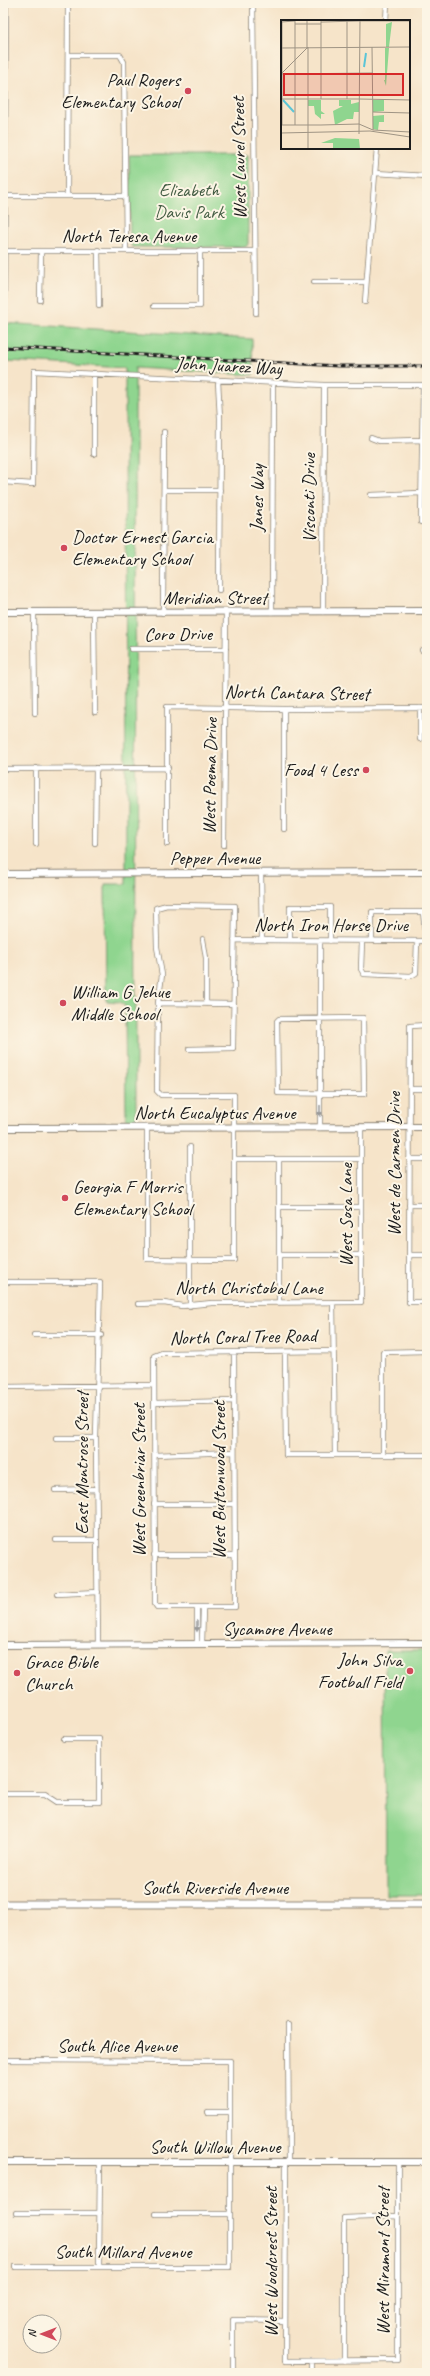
<svg xmlns="http://www.w3.org/2000/svg" width="430" height="2376" viewBox="0 0 430 2376" font-family="Caveat,sans-serif">
  <rect width="100%" height="100%" fill="#fcf5e5"/>
  <filter id="ink" filterUnits="userSpaceOnUse"><feTurbulence type="fractalNoise" baseFrequency=".025" numOctaves="2"/><feDisplacementMap in="SourceGraphic" scale="8" xChannelSelector="R" yChannelSelector="G"/><feConvolveMatrix kernelMatrix="1 2 1 2 8 2 1 2 1" color-interpolation-filters="sRGB"/></filter>
  <filter id="wash" filterUnits="userSpaceOnUse"><feTurbulence type="fractalNoise" baseFrequency=".012" numOctaves="4" result="noise"/><feDisplacementMap in="SourceGraphic" scale="16" xChannelSelector="R" yChannelSelector="G"/><feGaussianBlur stdDeviation="0.9" result="paint"/><feColorMatrix in="noise" values="0 0 0 0 0 0 0 0 0 0 0 0 0 0 0 0 0 1.4 0 .05"/><feComposite in="paint" operator="in"/></filter>
  <g filter="url(#wash)">
    <rect width="100%" height="100%" fill="#f6e4c9"/>
    <path fill="#8fd58f" stroke="#567856" d="M129,155h119v89l-2,3h-113l-3,-3z
      M3,323l249,16 1,36 -118,-7 1,754h-10l-1,-116 -5,-4 -14,-1 -1,-117h21l-1,-516 -117,-7 -1,4h-4z
      M385,1650h42v245h-41z"/>
  </g>
  <g filter="url(#ink)">
    <g fill="none" stroke-linecap="round" stroke-linejoin="round">
      <defs>
        <path id="street" d="M253,3l3,310
          M386,21l1,-18
          M68,55h52l4,7 2,189
          M375,173l52,3
          M67,195l1,-192
          M3,196h122
          M98,250l1,56
          M3,251h252
          M314,282h52
          M40,300l1,-49
          M365,302l12,-154
          M154,306h46v-56
          M4,315l2,-312
          M94,373v81
          M218,381l2,37 -1,172
          M371,438l8,3 43,-1
          M3,482l30,2 1,-113 290,14h99l-2,137
          M165,490h55
          M371,495l50,-2
          M34,612l1,101
          M94,612l1,100
          M272,612l1,-229
          M323,612l1,-227
          M163,613l1,-181
          M131,649h95
          M422,650h5
          M420,739v-31
          M3,769l165,-1
          M284,829v-120
          M95,843l1,-75
          M36,844v-76
          M167,844v-137l117,2 143,-1
          M224,845l2,-233
          M261,873l1,67
          M203,939l3,19v46
          M234,940l193,1
          M290,940v-33h40v34
          M320,941v187
          M362,941l-1,28 3,5 47,2 5,-3 1,-32
          M372,941v-29h51l3,29
          M158,1003l76,1
          M363,1018l1,76 -86,-1 -1,-72 2,-2z
          M427,1025l-17,1 -1,276h18
          M410,1089h17
          M147,1128v131l87,1v-165h-73l-4,-4 1,-88 4,-28 -5,-28 -1,-39 11,-3 68,1 -2,142 -44,1
          M190,1147v159
          M234,1159h126
          M279,1159v144
          M409,1159h18
          M409,1205h18
          M279,1207h81
          M279,1255h83
          M409,1255h18
          M3,1282h97l-4,156 2,206
          M333,1302l2,153
          M138,1304l26,-1 18,3 30,-3 149,-1v-175
          M34,1335h67
          M234,1352l1,255h-78l-2,-3 -1,-248 8,-3c57,-1 114,-1 172,-2
          M285,1352l1,103h141
          M3,1387l150,-2
          M154,1403l80,-2
          M56,1438h40
          M155,1455l79,-3
          M383,1455v-103l44,-1
          M55,1490l41,-1
          M154,1504h80
          M56,1540h41
          M154,1555h79
          M57,1594l41,-2
          M197,1607v37
          M202,1644l1,-37
          M3,1794h42l12,8h42v-63h-35
          M288,2025l1,137
          M3,2060l227,1v206h-215
          M208,2112h22
          M286,2162l-1,199 113,-1v-198
          M16,2213h84
          M156,2214h73
          M99,2267l1,-105
          M311,2361v12
          M344,2361v-143l54,-2
          M233,2373v-53l52,1"/>
        <path id="secondary" d="M3,612l424,-1
          M3,874l424,-2
          M3,1128l424,-1
          M3,1645l424,-2
          M3,2162h424"/>
        <path id="primary" d="M3,1904h424"/>
      </defs>
      <use href="#street" stroke="#898072" stroke-width="6"/>
      <use href="#secondary" stroke="#898072" stroke-width="8"/>
      <use href="#primary" stroke="#898072" stroke-width="9"/>
      <use href="#street" stroke="#fff" stroke-width="4.5"/>
      <use href="#secondary" stroke="#fff" stroke-width="6"/>
      <use href="#primary" stroke="#fff" stroke-width="7"/>
      <defs>
        <path id="rail" d="M3,347l335,19h89"/>
      </defs>
      <use href="#rail" stroke="#1c1c1c" stroke-width="3"/>
      <use href="#rail" stroke="#fcf5e5" stroke-width="1.5" stroke-dasharray="4.5" stroke-linecap="butt"/>
    </g>
    <defs><path id="oneway-solid" d="M-6-.8H1V-3.2L6.5 0L1 3.2V.8H-6Z"/></defs>
    <g fill="#999">
      <use href="#oneway-solid" transform="translate(320 1111) rotate(90)"/>
      <use href="#oneway-solid" transform="translate(197 1626) rotate(90)"/>
    </g>
  </g>
  <g fill="#d1495b" stroke="#fcf5e5" stroke-width="1.5">
    <circle cx="188" cy="91" r="4"/>
    <circle cx="64" cy="548" r="4"/>
    <circle cx="366" cy="770" r="4"/>
    <circle cx="63" cy="1003" r="4"/>
    <circle cx="65" cy="1198" r="4"/>
    <circle cx="410" cy="1671" r="4"/>
    <circle cx="17" cy="1673" r="4"/>
  </g>
  <g text-anchor="middle" dominant-baseline="central" stroke-width="4" stroke-linejoin="round" paint-order="stroke">
    <g font-size="19" fill="#1c1c1c" stroke="#fcf5e5" text-anchor="start">
      <text x="180" y="80" text-anchor="end">Paul Rogers<tspan x="180" dy="22">Elementary School</tspan></text>
      <text x="72" y="537">Doctor Ernest Garcia<tspan x="72" dy="22">Elementary School</tspan></text>
      <text x="358" y="770" text-anchor="end">Food 4 Less</text>
      <text x="71" y="992">William G Jehue<tspan x="71" dy="22">Middle School</tspan></text>
      <text x="73" y="1187">Georgia F Morris<tspan x="73" dy="22">Elementary School</tspan></text>
      <text x="402" y="1660" text-anchor="end">John Silva<tspan x="402" dy="22">Football Field</tspan></text>
      <text x="25" y="1662">Grace Bible<tspan x="25" dy="22">Church</tspan></text>
    </g>
    <g font-size="19" fill="#1c1c1c" stroke="#fcf5e5">
      <text transform="translate(239 158) rotate(-91)">West Laurel Street</text>
      <text x="129" y="236">North Teresa Avenue</text>
      <text transform="translate(229 366) rotate(3)">John Juarez Way</text>
      <text transform="translate(257 498) rotate(-90)">Janes Way</text>
      <text transform="translate(309 498) rotate(-90)">Visconti Drive</text>
      <text x="215" y="598">Meridian Street</text>
      <text x="178" y="634">Coro Drive</text>
      <text transform="translate(297 693) rotate(1)">North Cantara Street</text>
      <text transform="translate(210 776) rotate(-89)">West Poema Drive</text>
      <text x="215" y="858">Pepper Avenue</text>
      <text x="331" y="925">North Iron Horse Drive</text>
      <text x="215" y="1113">North Eucalyptus Avenue</text>
      <text transform="translate(394 1164) rotate(-90)">West de Carmen Drive</text>
      <text transform="translate(346 1215) rotate(-90)">West Sosa Lane</text>
      <text x="249" y="1288">North Christobal Lane</text>
      <text transform="translate(243 1337) rotate(-1)">North Coral Tree Road</text>
      <text transform="translate(82 1463) rotate(-90)">East Montrose Street</text>
      <text transform="translate(139 1480) rotate(-90)">West Greenbriar Street</text>
      <text transform="translate(219 1480) rotate(-90)">West Buttonwood Street</text>
      <text x="277" y="1629">Sycamore Avenue</text>
      <text x="215" y="1888">South Riverside Avenue</text>
      <text x="117" y="2046">South Alice Avenue</text>
      <text x="215" y="2147">South Willow Avenue</text>
      <text x="123" y="2252">South Millard Avenue</text>
      <text transform="translate(383 2261) rotate(-90)">West Miramont Street</text>
      <text transform="translate(271 2262) rotate(-90)">West Woodcrest Street</text>
    </g>
    <g font-size="19" fill="#445d44" stroke="#fcf5e5">
      <text x="189" y="190">Elizabeth<tspan x="189" dy="22">Davis Park</tspan></text>
    </g>
  </g>
  <g transform="translate(281 20)">
    <rect width="129" height="129" fill="#f6e4c9"/>
    <path d="M111,2l-3,25h-3v-23zM104,28h4l-3,38 -2,-6h-37h38zM27,80h13v11l4,3h-4v5l-6,-5 -1,-8h-6zM58,80h12v4l8,-2v10h-5l-1,7h-6l-12,6 -2,-14 10,-5h-4zM92,80h11v11l-11,1zM103,95v7h-5l-1,8 -5,-1v-13zM54,118l24,1 1,10h-27v-6h-12z" fill="#8fd58f"/>
    <path fill="none" stroke="#5bc5d7" stroke-width="2" d="M83,47l2,-14M2,80l11,12"/>
    <path fill="none" stroke="#9f9484" stroke-width="1" d="M1,0v105M14,0v105M26,0v29M40,0v79M66,0v79M79,1h50M0,2l14,-1M40,2l39,-1M14,4h26M27,27v83M91,27l1,83M0,28l129,-1M0,54l92,-1M0,54l27,-27M0,79h78M78,79l51,1M92,92l37,1M0,105h40M40,105l38,-1 14,6 37,2M27,110v19M0,113l89,-2 40,6M78,114l1,-114"/>
    <path fill="#d62828" fill-opacity="0.15" stroke="#d62828" stroke-width="2" d="M3,54h119v21h-119z"/>
    <rect width="129" height="129" fill="none" stroke="#1c1c1c" stroke-width="2"/>
  </g>
  <rect width="430" height="2376" fill="none" stroke="#fcf5e5" stroke-width="16"/>
  <g transform="translate(42 2334) rotate(270)"><circle r="19" fill="#fcf5e5" stroke="#a29e95"/>
  <path d="M0-3L7 15L0 10L-7 15Z" fill="#d1495b"/>
  <text y="-6" font-size="11" font-weight="bold" text-anchor="middle" fill="#1c1c1c">N</text>
  </g>
</svg>
